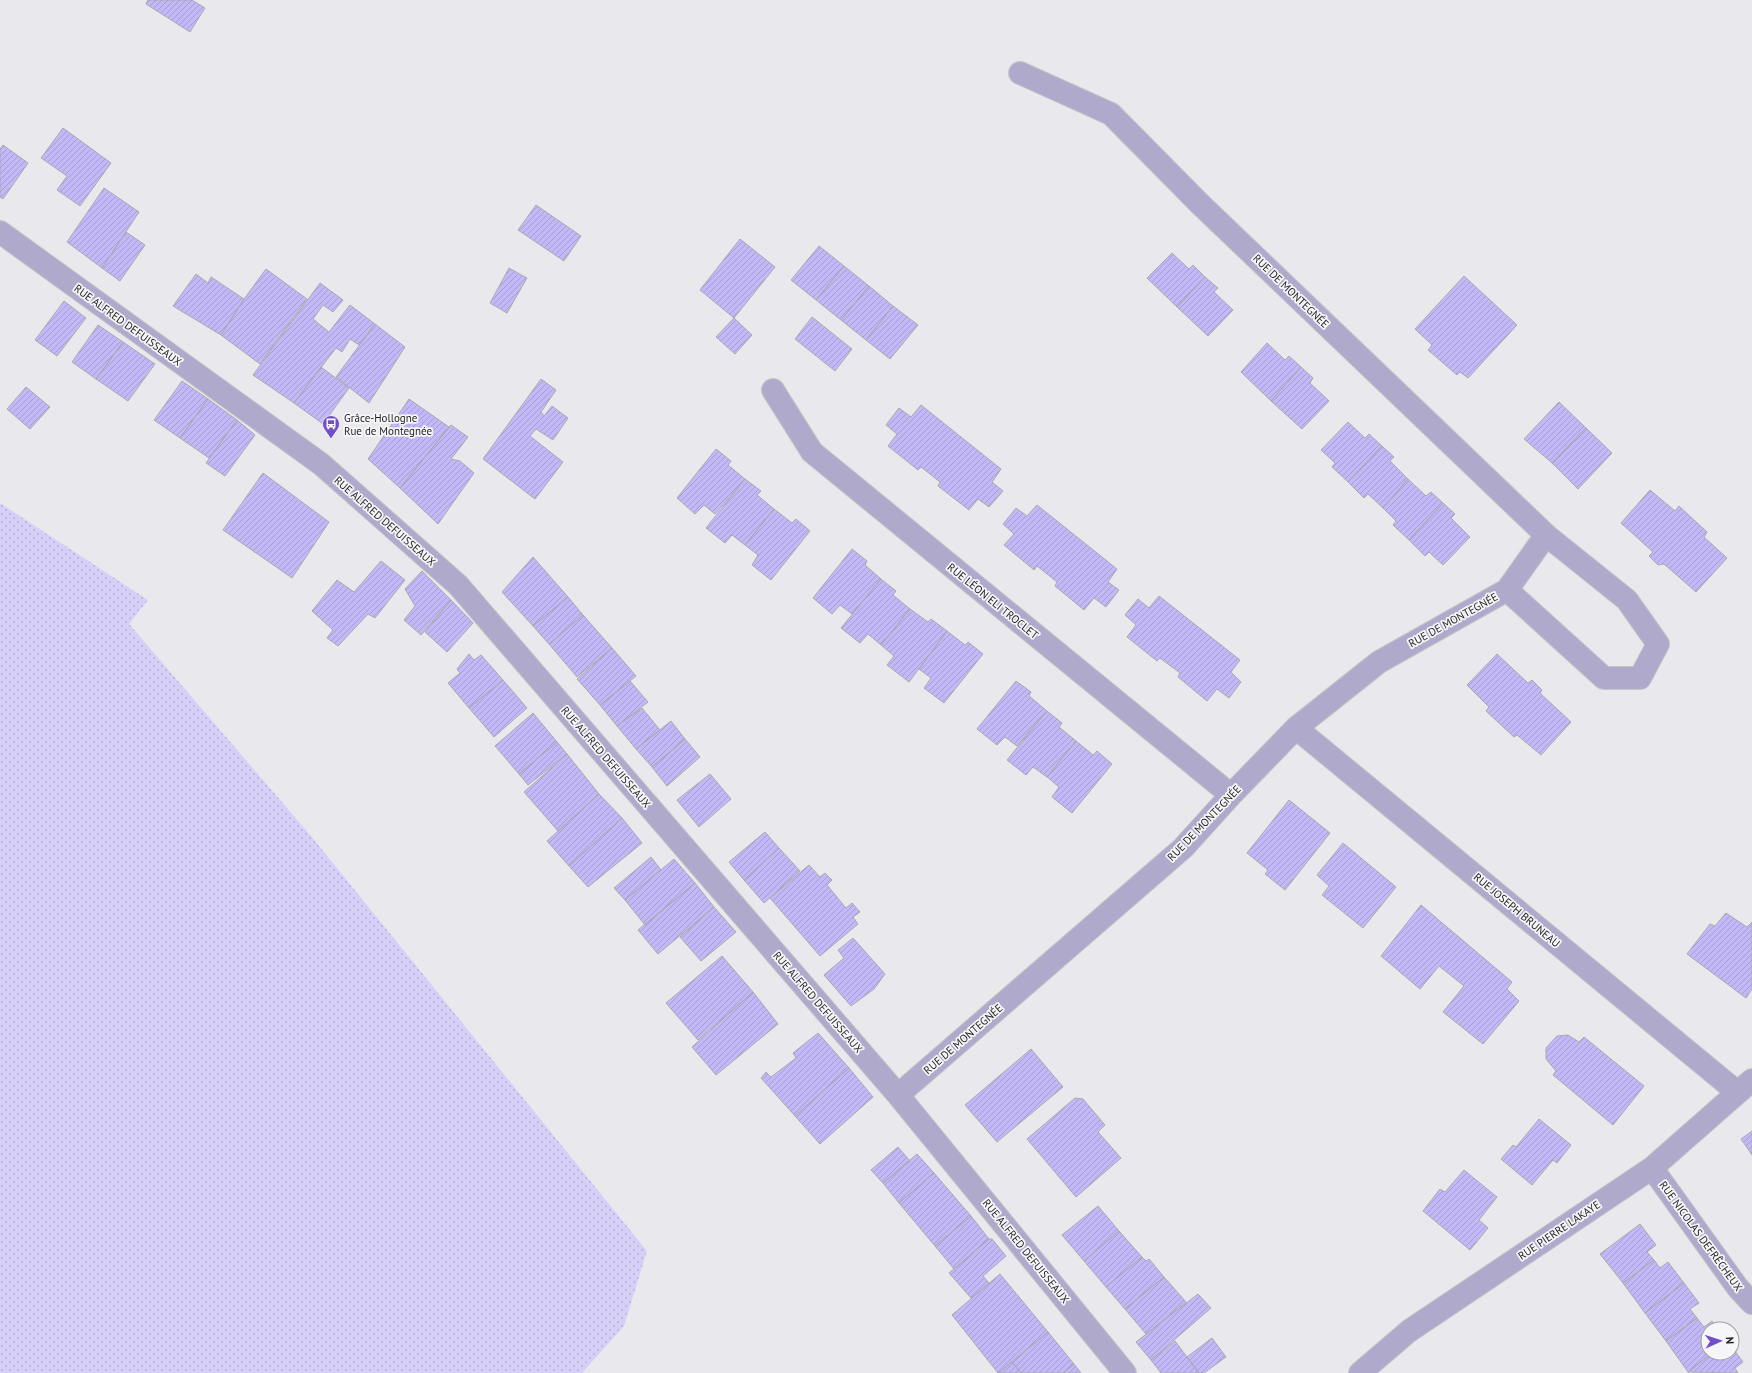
<svg xmlns="http://www.w3.org/2000/svg" width="1752" height="1373" viewBox="0 0 1752 1373" font-family="'PT Sans',sans-serif">
  <defs>
    <pattern id="grass-dots" width="8" height="8" patternUnits="userSpaceOnUse"><rect width="8" height="8" fill="#d6d0f9"/><path d="M2 2h.1M6 6h.1" fill="none" stroke="#b7b2d5" stroke-width="1.8" stroke-linecap="round"/></pattern>
    <pattern id="building-hatch" width="6" height="6" patternUnits="userSpaceOnUse"><rect width="6" height="6" fill="#c3b8f7"/><path d="M-1 1l2-2M0 6l6-6M5 7l2-2" fill="none" stroke="#a79ed3"/></pattern>
  </defs>
  <rect width="100%" height="100%" fill="#e9e8ec"/>
  <path fill="url(#grass-dots)" d="M0,503l148,97 -19,24 182,212 336,415 -23,75 -42,47h-582z"/>
  <path fill="url(#building-hatch)" stroke="#aaaaad" d="M148,0h44l13,8 -15,24 -44,-28z
    M63,128l48,35 -31,43 -23,-16 10,-14 -26,-18z
    M3,145l25,18 -25,36 -3,-2v-48z
    M104,188l35,24 -37,56 -35,-26z
    M536,205l45,31 -17,25 -46,-31z
    M126,232l19,13 -25,36 -18,-13z
    M740,239l35,28 -41,51 -34,-28z
    M819,246l25,20 -28,34 -25,-20z
    M1172,253l17,16 4,-4 12,12 -28,30 -30,-29z
    M844,266l25,20 -28,34 -25,-20z
    M509,268l18,10 -20,35 -17,-10z
    M266,269l41,30 -47,65 -39,-29 23,-36z
    M196,274l12,9 3,-6 33,22 -23,36 -48,-29z
    M1464,276l53,49 -49,53 -8,-6 -3,3 -29,-25 4,-5 -17,-16z
    M1205,277l13,11 -4,4 19,18 -25,26 -31,-29z
    M320,283l23,17 -10,12 -10,-7 -10,14 16,13 21,-27 25,19 -16,21 -9,-6 -8,13 -6,-4 -42,55 -41,-28z
    M869,286l24,20 -27,34 -25,-20z
    M64,301l22,17 -29,38 -22,-16z
    M893,306l25,19 -28,34 -24,-19z
    M812,317l40,32 -17,22 -40,-32z
    M734,318l18,17 -17,19 -19,-17z
    M375,324l30,23 -36,56 -33,-26z
    M98,325l25,17 -27,37 -24,-17z
    M123,342l32,22 -27,37 -32,-22z
    M1267,343l18,17 4,-4 12,11 -30,34 -30,-29z
    M321,367l28,21 -26,36 -29,-21z
    M1301,367l12,11 -3,5 19,18 -27,28 -31,-28z
    M541,379l15,11 -15,22 3,4 8,-10 16,12 -15,22 -17,-11 -6,7 33,26 -28,37 -52,-40z
    M182,381l26,18 -28,39 -26,-18z
    M26,387l24,20 -20,22 -23,-20z
    M208,399l29,21 -28,38 -29,-20z
    M409,399l40,28 -49,61 -32,-29z
    M1559,402l27,26 -34,35 -28,-24z
    M921,405l80,64 -9,13 11,9 -14,16 -11,-8 -9,11 -31,-24 2,-4 -19,-15 -3,3 -30,-24 9,-12 -11,-9 13,-17 12,9z
    M237,420l18,15 -30,41 -19,-13z
    M1348,422l17,16 4,-4 13,12 -34,36 -16,-15 3,-4 -14,-13z
    M451,425l17,12 -17,22 9,2 14,12 -36,51 -38,-36z
    M1586,428l26,25 -34,36 -26,-26z
    M1382,446l12,11 -4,4 18,18 -25,29 -15,-14 -4,4 -16,-16z
    M716,449l15,12 -3,4 17,14 -30,35 -11,-9 -9,9 -18,-16z
    M263,473l66,49 -37,56 -69,-48z
    M745,479l16,12 -4,4 17,14 -29,36 -13,-10 -7,8 -19,-15z
    M1408,479l18,17 5,-4 12,11 -34,37 -16,-15 3,-4 -13,-13z
    M1650,490l25,21 4,-5 28,26 -3,5 23,21 -31,34 -32,-28 -6,1 -9,-9 4,-4 -32,-29z
    M1443,503l12,11 -4,4 19,19 -27,28 -14,-13 -4,4 -16,-16z
    M1037,505l80,64 -9,13 11,8 -13,17 -12,-9 -10,12 -29,-24 2,-4 -20,-16 -3,4 -30,-25 10,-11 -11,-10 13,-16 11,8z
    M774,509l18,14 4,-4 14,12 -39,49 -19,-15 6,-10 -13,-10z
    M852,549l15,12 -2,4 16,14 -29,35 -12,-9 -8,9 -19,-16z
    M533,557l35,40 -35,29 -31,-34z
    M381,561l24,19 -30,38 -7,-4 -30,32 -11,-8 6,-8 -21,-19 25,-31 17,12z
    M422,571l29,29 -30,35 -17,-15 11,-14 -10,-17z
    M881,579l15,12 -3,4 17,14 -29,36 -13,-11 -8,9 -19,-15z
    M1159,596l81,64 -9,12 10,10 -12,16 -12,-9 -10,12 -29,-24 2,-4 -20,-15 -3,3 -30,-24 9,-12 -11,-10 13,-16 11,9z
    M568,597l15,18 -34,29 -16,-18z
    M451,600l22,23 -26,29 -22,-20z
    M910,609l18,13 3,-3 16,12 -38,51 -22,-17 7,-9 -13,-11z
    M583,615l29,33 -35,29 -28,-33z
    M947,631l18,14 3,-3 15,12 -39,49 -20,-15 7,-10 -12,-9z
    M612,648l24,28 -36,29 -23,-26z
    M469,654l5,6 7,-5 22,25 -34,28 -21,-25 12,-10 -3,-4z
    M1497,654l31,29 4,-3 10,10 -2,3 31,29 -30,33 -24,-20 -3,2 -28,-26 3,-4 -22,-22z
    M503,680l24,28 -33,29 -25,-29z
    M630,681l18,21 -31,24 -17,-21z
    M1016,681l15,11 -2,4 18,15 -30,35 -12,-9 -8,8 -20,-16z
    M642,708l18,22 -24,19 -19,-23z
    M1047,711l15,12 -3,4 17,14 -29,36 -14,-10 -7,8 -19,-15z
    M533,713l24,29 -38,32 -24,-28z
    M671,721l14,18 -33,28 -16,-18z
    M685,739l15,18 -33,29 -15,-19z
    M1076,741l17,14 4,-4 15,13 -40,49 -20,-16 7,-10 -12,-10z
    M557,742l10,12 -39,31 -9,-11z
    M567,754l32,40 -41,37 -34,-39z
    M710,774l21,25 -32,28 -22,-27z
    M599,794l23,24 -53,48 -22,-25z
    M1289,800l41,33 -45,57 -20,-16 3,-4 -21,-17z
    M622,818l20,25 -54,44 -19,-21z
    M765,832l14,16 -35,32 -15,-18z
    M1343,843l53,44 -33,41 -41,-33 7,-9 -12,-11z
    M779,848l21,23 -36,32 -20,-23z
    M651,857l10,13 -36,30 -11,-12z
    M674,859l21,24 -50,42 -20,-25z
    M809,865l11,12 5,-4 7,7 -5,5 19,23 6,-5 8,9 -7,5 5,7 -38,32 -50,-58z
    M695,883l19,24 -56,47 -20,-24z
    M1421,905l91,77 -5,7 12,12 -36,43 -40,-32 21,-26 -25,-20 -19,23 -39,-33z
    M714,907l22,25 -35,29 -21,-24z
    M1726,913l21,14 5,-5v67l-6,9 -59,-44 23,-30 5,2z
    M853,938l32,36 -11,15 -23,17 -27,-31 20,-17 -6,-8z
    M722,956l31,36 -55,48 -32,-37z
    M753,992l25,32 -62,51 -24,-28z
    M818,1033l31,35 -54,48 -34,-38 5,-6 5,5 25,-19 -3,-5z
    M1568,1035l11,7 5,-5 60,49 -31,39 -60,-50 3,-4 -10,-12v-11l11,-12z
    M1031,1049l32,38 -66,55 -32,-37z
    M849,1068l24,29 -53,47 -25,-28z
    M1075,1098l8,1 22,26 -7,7 23,26 -45,39 -49,-58z
    M1539,1119l32,26 -14,18 -4,-3 -21,25 -31,-26 12,-14 3,2z
    M1752,1131v24l-11,-16z
    M898,1147l12,14 -27,22 -12,-13z
    M917,1154l17,19 -35,30 -16,-20z
    M1464,1170l33,27 -18,23 9,8 -18,22 -47,-39 17,-22 5,3z
    M934,1173l37,43 -36,30 -36,-43z
    M1098,1206l21,25 -35,30 -22,-26z
    M971,1216l18,23 -35,30 -19,-23z
    M1640,1224l16,21 -9,7 7,8 -31,23 -23,-29z
    M1119,1231l23,26 -36,30 -22,-26z
    M989,1239h3l14,17 -23,20 6,7 -18,15 -22,-25z
    M1142,1257l4,4 3,-2 15,18 -39,32 -19,-22z
    M1654,1260l6,8 8,-6 16,21 -39,30 -22,-30z
    M1000,1274l48,58 -50,41 -46,-58z
    M1164,1277l22,25 -40,32 -21,-25z
    M1684,1283l15,20 -9,6 7,9 -31,23 -21,-28z
    M1198,1294l13,14 -60,52 -15,-18z
    M1697,1318l7,9 8,-6 6,8h-10v24h4l-24,19 -22,-31z
    M1048,1332l26,32 -11,9h-42l-9,-11z
    M1212,1338l14,19 -22,16h-5l-12,-16z
    M1175,1341l24,32h-38l-10,-13z
    M1732,1347l11,15 -8,6 3,5 -50,-1 24,-19h20z
    M1012,1362l9,11h-22z
    M1074,1364l7,9h-18z"/>
  <g fill="none" stroke-linecap="round" stroke-linejoin="round">
    <defs>
      <path id="minor" d="M1020,73l91,41 89,90 346,331
        M0,232l321,232 137,121 440,510 227,278
        M773,390l39,62 419,343
        M1296,728l441,364
        M898,1095l285,-247 48,-53 65,-67 83,-66 128,-72 97,88h36l18,-34 -31,-44 -81,-65 -39,55
        M1652,1168l86,120 14,15
        M1360,1373l49,-42 243,-163 100,-88"/>
    </defs>
    <use href="#minor" stroke="#c5c4c7" stroke-width="24"/>
    <use href="#minor" stroke="#afaacc" stroke-width="22"/>
  </g>
  <defs>
    <symbol id="bus-pin" viewBox="-11 -11 22 30"><path d="M0 17L-7.5 6A9.5 9.5 0 1 1 7.5 6Z" fill="#714fc8" stroke="#f6f6f9"/><path d="M-5-6H5V4H4V6H2V4H-2V6H-4V4H-5ZM-3.5-4V0h7V-4ZM-3.5 1.2v1.5H-2V1.2ZM2 1.2v1.5H3.5V1.2Z" fill="#fff"/></symbol>
  </defs>
  <g fill-rule="evenodd">
    <use href="#bus-pin" x="321" y="414" width="20" height="27"/>
  </g>
  <g text-anchor="middle" dominant-baseline="central" stroke-width="3.5" stroke-linejoin="round" paint-order="stroke">
    <g font-size="11" fill="#1f1f20" stroke="#f6f6f9">
      <text transform="translate(1291 291) rotate(44)">RUE DE MONTEGNÉE</text>
      <text transform="translate(128 325) rotate(36)">RUE ALFRED DEFUISSEAUX</text>
      <text transform="translate(385 521) rotate(41)">RUE ALFRED DEFUISSEAUX</text>
      <text transform="translate(993 601) rotate(39)">RUE LÉON ELI TROCLET</text>
      <text transform="translate(1453 620) rotate(-29)">RUE DE MONTEGNÉE</text>
      <text transform="translate(606 757) rotate(49)">RUE ALFRED DEFUISSEAUX</text>
      <text transform="translate(1204 823) rotate(-46)">RUE DE MONTEGNÉE</text>
      <text transform="translate(1517 910) rotate(40)">RUE JOSEPH BRUNEAU</text>
      <text transform="translate(818 1002) rotate(49)">RUE ALFRED DEFUISSEAUX</text>
      <text transform="translate(963 1039) rotate(-41)">RUE DE MONTEGNÉE</text>
      <text transform="translate(1559 1230) rotate(-34)">RUE PIERRE LAKAYE</text>
      <text transform="translate(1701 1236) rotate(54)">RUE NICOLAS DEFRÊCHEUX</text>
      <text transform="translate(1026 1251) rotate(51)">RUE ALFRED DEFUISSEAUX</text>
    </g>
    <g font-size="11" fill="#1f1f20" stroke="#f6f6f9" text-anchor="start">
      <text x="344" y="418">Grâce-Hollogne<tspan x="344" dy="13">Rue de Montegnée</tspan></text>
    </g>
  </g>
  <g transform="translate(1720 1341) rotate(87)"><circle r="19" fill="#f6f6f9" stroke="#a0a0a2"/>
  <path d="M0-3L7 15L0 10L-7 15Z" fill="#714fc8"/>
  <text y="-6" font-size="11" font-weight="bold" text-anchor="middle" fill="#1f1f20">N</text>
  </g>
</svg>
